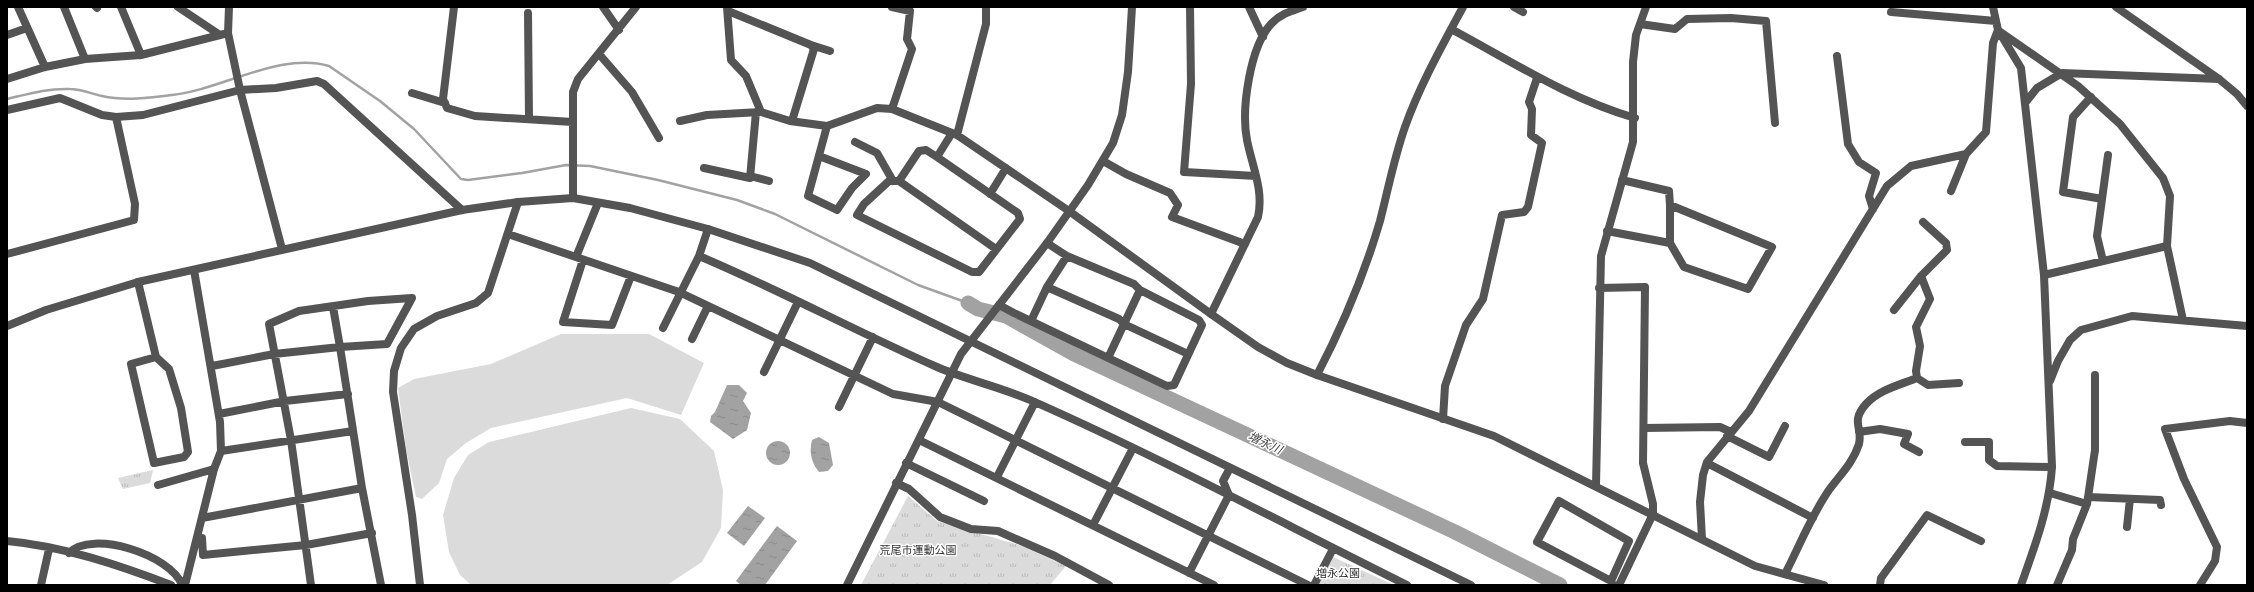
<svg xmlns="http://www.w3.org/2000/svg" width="2254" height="592" viewBox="0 0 2254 592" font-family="'Asap Condensed','Noto Sans JP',sans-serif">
  <defs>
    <pattern id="grass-tufts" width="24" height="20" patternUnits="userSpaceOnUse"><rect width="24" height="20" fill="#dbdbdb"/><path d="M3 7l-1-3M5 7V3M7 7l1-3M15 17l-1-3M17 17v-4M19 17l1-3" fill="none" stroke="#bababa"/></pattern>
    <pattern id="water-ripples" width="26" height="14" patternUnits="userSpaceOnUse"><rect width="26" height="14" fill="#a2a2a2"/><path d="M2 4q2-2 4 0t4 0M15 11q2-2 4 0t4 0" fill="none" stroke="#8a8a8a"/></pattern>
  </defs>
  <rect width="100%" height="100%" fill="#fff"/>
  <path fill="url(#grass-tufts)" d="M153,470l-3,13 -27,6 -5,-11z
    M908,496l29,25 85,25 44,20 -16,19h-189z
    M1333,557l61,28h-77z"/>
  <path fill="#dbdbdb" d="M561,334h88l55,29 -23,52 -54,-17 -136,30 -25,15 -19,16 -8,24 -17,16 -6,-2 -10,-48 -8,-61 16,-9 77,-15z
    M631,408l49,11 34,32 9,39 -2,38 -19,34 -35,23h-196l-11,-10 -11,-23 -6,-37 11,-37 14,-23 21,-13z"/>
  <path fill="url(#water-ripples)" d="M727,385h12l8,8 -4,8 8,12 -4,17 -14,9 -23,-17 1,-6 4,-4z
    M819,437l10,6 4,22 -5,6 -9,1c-8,-10 -10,-20 -7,-32z
    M766 453a12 12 0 1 1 24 0a12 12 0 1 1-24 0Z
    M748,506l17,12 -21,28 -17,-13z
    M777,526l20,15 -32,44h-24l-5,-4z"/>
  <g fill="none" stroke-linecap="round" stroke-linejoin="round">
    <path stroke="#a2a2a2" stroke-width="2.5" d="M7,99c21,-5 41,-11 63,-10 11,0 22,5 32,7 22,5 48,2 70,-1 49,-5 109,-44 157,-29l51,35 34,28 47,50 7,1 54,-7 44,-8 24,1 68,14 79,20 38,14 143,71 50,18"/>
    <path stroke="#a2a2a2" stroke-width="15" d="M968,303l10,6 28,7 68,38 381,178 105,53"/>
    <path stroke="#545454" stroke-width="8" d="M18,7l27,60
      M64,7l21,52
      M96,7l1,1
      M121,7l20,48
      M178,7l42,28
      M454,7l-11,92 4,9 28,8 98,6
      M603,7l16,23
      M727,7l4,53 15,16 15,36 29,9 37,5 50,-18 15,1 65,26 112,76
      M1190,7l1,77 -7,88 72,4
      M1249,7l14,30
      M1514,7l9,5
      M1993,7l5,23 23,38 23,207 8,192c-3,42 -17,79 -31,118
      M2116,7l103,72 18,15 10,12
      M728,11l83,34 3,4 -22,72
      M1891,12l105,9
      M528,13l1,106
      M1640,24l35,5 12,-10 44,-1 35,3 9,102
      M1451,29c60,32 118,70 184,89
      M1999,31l79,55 42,38 43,54 7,18 -3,50 16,74
      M7,35l20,-7
      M811,45l19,6
      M599,54l33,38 27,46
      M1837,56l11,88 11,18 17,11 -7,23 4,13
      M7,79l38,-12 40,-8 56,-4 87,-22
      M240,90l36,-2 41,-7 7,3 138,126
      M412,93l33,10
      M2091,97l-18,20 -10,75 39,7
      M2025,103l12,-15 25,-15 157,6
      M892,109l20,-60 -5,-10 3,-28 -18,-4
      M680,121l27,-6 53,-3
      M957,135l29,-111v-17
      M855,142l22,11 16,28
      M819,156l47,18 -14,14 -15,22 -29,-14 19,-70
      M937,157l81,56 2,6 -41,53h-7l-115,-57 7,-11 25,-23h10l20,-30 7,-1 11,7 15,-24
      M1103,161l23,13 44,19 8,12 -6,12 73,27
      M704,168l46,10 6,-66
      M750,176l19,5
      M899,181l97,68
      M1951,191l15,-37
      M990,194l16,-26
      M573,198v-106l5,-13 58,-72
      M1670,205v38
      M708,229l-9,27c81,34 158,76 238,111 33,14 68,21 100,36 126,56 247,121 370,182
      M1607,231l63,12 14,24 64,22 24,-42 -102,-42 -1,-14 -47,-11
      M508,234l171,58 214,102 45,8 370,183
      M1047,243l20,13 67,28 6,6
      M7,254l127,-34 1,-16 -19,-87
      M576,257l22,-54
      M583,260l-20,62 49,3 19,-49
      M2103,261l-6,-25 11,-81
      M2044,275l123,-29
      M1921,276l9,23 -14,28 4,19 -4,25 1,7 11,7 31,-2
      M138,282l18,75 13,12 12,39 7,44 -4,5 -30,6 -23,-99 25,-7
      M1047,287l20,-31
      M1599,288l46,-1 -2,176 10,41v10l-34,71
      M999,305l15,8 153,73 7,-1 28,-60 -3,-5 -59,-30 -32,68
      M1894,310l27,-34 26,-26 -1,-7 -23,-21
      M1211,314l47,-97c6,-27 -6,-51 -11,-77 -6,-31 3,-93 24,-116 9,-10 20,-13 32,-17
      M1031,321l16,-34 72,32 5,5 64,30
      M663,328l36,-72
      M692,339l16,-33
      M212,366l62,-12 66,-7 22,141 19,97
      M764,372l34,-70
      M1317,375c26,-50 47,-99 63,-154 8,-31 14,-63 25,-94 15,-42 37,-81 58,-120
      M2050,381l8,-20 12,-21 11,-10 51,-14 115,10
      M839,407l34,-70
      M219,414l66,-13 63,-7
      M1443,419l2,-33 21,-61 17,-26 19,-84 22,-3 4,-5 14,-64 -11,-8 1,-26 -3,-7 8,-24
      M1644,428l76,-1 11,5
      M1859,432l21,-3 28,5 -4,10 15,8
      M1727,436l42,21 16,-31
      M919,440l295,145
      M1965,442h24v18l8,6 55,1
      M221,451l132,-20
      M906,463l78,38
      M1707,463l106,55
      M997,477l38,-75
      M896,483l13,6 31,28 31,12 27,2 57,25 54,29
      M158,485l56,-16
      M1596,485l5,-229 32,-114v-80l3,-27 10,-28
      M2050,493l37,11
      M2088,497l72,3 1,5
      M202,518l160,-30
      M1093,525l40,-77
      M2127,527l3,-28
      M197,538h5l1,17 103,-10 66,-12
      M1702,539l-2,-37 3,-27 4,-13 42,-51 138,-225 24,-20 55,-12 20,-22 7,-89 5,-13
      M7,541c55,5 112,24 164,44
      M69,553c23,-24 102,2 113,32
      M1189,573l40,-78 -6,-14 7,-13
      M1785,574c14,-27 26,-58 44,-84 11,-15 24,-27 30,-46 4,-17 -9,-22 7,-40 13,-14 33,-19 51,-26
      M1611,581l18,-40 -70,-40 -22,41 74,39 2,4
      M41,585l8,-36
      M185,585l29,-116 7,-18 -1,-29 -26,-152
      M311,585l-20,-145 -22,-116 30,-13 69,-10 44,-3 -25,46 -47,3 -7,-40
      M420,585l-8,-70 -19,-123 1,-21 7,-23 13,-19 23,-13 39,-13 12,-10 30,-91
      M1314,585l19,-36
      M1880,585l1,-7 46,-63 54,26
      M2057,585l15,-35 1,-11 14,-35 8,-54v-75
      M2200,585l15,-24 2,-14 -33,-68 -19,-50 65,-8 17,2"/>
    <path stroke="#545454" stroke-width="8" d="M229,7l-1,26 12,57 42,159
      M7,110l53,-12 42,17 14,2 27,-2 97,-25
      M1069,211l142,103 47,33 29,16 30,12 177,61 261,130 69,19
      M7,326l39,-16 92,-28 324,-72 56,-8 55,-4 57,10 78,21 102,34 661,322
      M847,585l114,-231 86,-111 41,-58 25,-42 9,-28 6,-43 4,-65"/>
  </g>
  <g text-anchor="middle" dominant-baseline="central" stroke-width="3" stroke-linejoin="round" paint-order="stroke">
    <g font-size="11" fill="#323232" stroke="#fff">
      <text x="918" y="550">荒尾市運動公園</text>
      <text x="1338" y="573">増永公園</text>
    </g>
    <g font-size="12" font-style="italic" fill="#434343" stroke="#fff">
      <text transform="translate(1265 443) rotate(25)">増永川</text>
    </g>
  </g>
  <rect width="2254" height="592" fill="none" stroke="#000000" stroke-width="16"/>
</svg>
